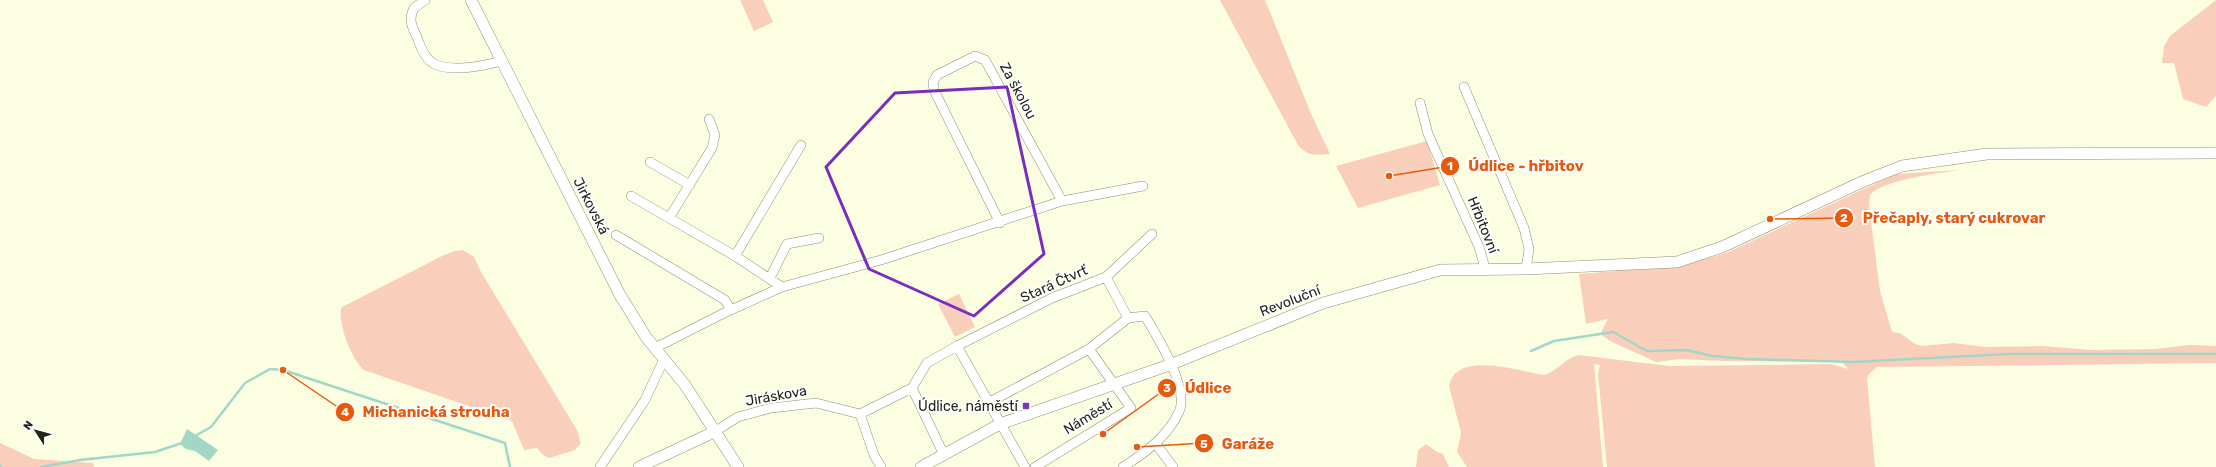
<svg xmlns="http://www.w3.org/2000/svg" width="2216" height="467" viewBox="0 0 2216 467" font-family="Rubik,sans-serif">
  <rect width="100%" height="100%" fill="#fcfee1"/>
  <path fill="#f9cfbb" d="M740,0h23l10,22 -19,9z
    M1220,0h45l47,116 18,38c-14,1 -22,3 -32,-9z
    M2216,0v96l-10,11 -23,-8 -9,-36h-12l2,-17 6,-10z
    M1427,141l13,44 -82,23 -22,-42z
    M1960,170c-19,3 -79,10 -90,25l-1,11 11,85 12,41 8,1 15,11 7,2 32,-3 31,4 57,-1 49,4 65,-1 33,-4 27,1v17l-339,4 -8,7 -2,5 8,88h-268l-9,-93 2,-9 -6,-1 9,103h-136l-10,-15 4,-19 -12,-47c7,-37 72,-14 96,-11 13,-5 20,-16 33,-20l91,11 162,-2 17,5 -6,-7 -118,-1 -44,-2 -24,3 -44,-20 -12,-8 8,-15 -22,5 -7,-50 102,-8 45,-13 170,-79z
    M463,250l11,7 7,15 96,158 4,13 -6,7 -26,8 -7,-4 -5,-6 -13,2 -12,-29 -148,-51c-12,-9 -28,-50 -22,-63l102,-52 11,-4z
    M959,294l16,33 -20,10 -17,-33z
    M0,443l34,16 59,4 1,4h-94z
    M1426,444l11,8 6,2 6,13h-33l2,-17z"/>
  <path fill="#a2d7c7" d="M187,429l31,21 -9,11 -14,-10 -9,-2 -6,-5z"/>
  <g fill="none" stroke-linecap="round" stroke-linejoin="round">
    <path stroke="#a2d7c7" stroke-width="2.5" d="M1531,351l23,-10 59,-9 34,19 40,-1 25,6 37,3 104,3 157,-8h206
      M195,436l16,-9 34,-44 25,-14 13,1 222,73 5,24
      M0,466l1,1
      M41,467l39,-7 75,-8 27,-9"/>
    <defs>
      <path id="minor" d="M425,0l-11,8c-6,11 -2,19 3,29 3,8 6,18 13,24 15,13 54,5 71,0
        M1464,87l60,141 5,21 -3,20
        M1420,103l8,31 51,113 6,21
        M709,119l6,16 -3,13 -43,70 66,38 47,31
        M650,162l40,23
        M631,196l38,22
        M1000,223l-66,-133 -1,-8 4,-7 38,-19 10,4 77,141
        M616,235l109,65 6,10
        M735,256l66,-111
        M1106,277l22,41 17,-2c12,20 45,73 34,96 -11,24 -34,41 -56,55
        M770,278l17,-34 32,-6
        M957,346l95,-48 54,-21 46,-43
        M655,348l67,-34 60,-27 99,-27 181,-59 81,-15
        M1089,349l39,-31
        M912,388l15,-25 30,-17 68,121
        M912,388l32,67
        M988,403l101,-54 42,59 -96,59
        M860,414l52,-26
        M860,414l14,41 7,12
        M714,432l24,-15 33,-9 45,-5 44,11
        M1156,444l17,23
        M600,467l45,-67 19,-41"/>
      <path id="tertiary" d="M471,0l149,295 26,42 39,48 53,82
        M639,467l75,-35
        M921,467l79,-43 172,-60 151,-61 117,-33 86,-1 151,-7 45,-15 142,-66 38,-15 85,-12 229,-1"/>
    </defs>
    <use href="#minor" stroke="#8e9076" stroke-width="10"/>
    <use href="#tertiary" stroke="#8e9076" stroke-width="12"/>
    <use href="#minor" stroke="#fff" stroke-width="9"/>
    <use href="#tertiary" stroke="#fff" stroke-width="11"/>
  </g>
  <path fill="none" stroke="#7b2cbf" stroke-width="3" stroke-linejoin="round" d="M1007,87l37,167 -70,62 -105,-47 -43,-102 69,-74z"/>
  <rect fill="#8138aa" stroke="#fff" stroke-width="1.5" x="1022" y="402" width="8" height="8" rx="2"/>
  <g text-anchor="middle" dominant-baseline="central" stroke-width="4" stroke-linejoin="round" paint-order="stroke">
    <g font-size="14" fill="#24241a" stroke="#fff">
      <text transform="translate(1018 91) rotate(62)">Za školou</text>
      <text transform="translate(591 206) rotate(63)">Jirkovská</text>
      <text transform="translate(1483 225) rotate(68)">Hřbitovní</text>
      <text transform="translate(1054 284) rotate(-24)">Stará Čtvrť</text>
      <text transform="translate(1290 301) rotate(-21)">Revoluční</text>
      <text transform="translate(776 396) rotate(-10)">Jiráskova</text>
      <text transform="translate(1088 417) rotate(-31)">Náměstí</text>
    </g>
    <g font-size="14" fill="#24241a" stroke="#fff" text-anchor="end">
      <text x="1018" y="406">Údlice, náměstí</text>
    </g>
  </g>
  <path fill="none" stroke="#e8590c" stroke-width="1.5" d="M1389 176L1450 166M1770 219L1844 218M1103 434L1167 388M283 370L345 412M1137 447L1204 443"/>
  <g fill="#e8590c" stroke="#fff" stroke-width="1.5">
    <circle cx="1389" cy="176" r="4"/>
    <circle cx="1770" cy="219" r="4"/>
    <circle cx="1103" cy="434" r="4"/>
    <circle cx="283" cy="370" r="4"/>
    <circle cx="1137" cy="447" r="4"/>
    <circle cx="1450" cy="166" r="10"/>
    <circle cx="1844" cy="218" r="10"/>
    <circle cx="1167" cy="388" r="10"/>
    <circle cx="345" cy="412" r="10"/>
    <circle cx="1204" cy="443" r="10"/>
  </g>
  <g font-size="12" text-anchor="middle" font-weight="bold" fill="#fff">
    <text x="1450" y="170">1</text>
    <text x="1844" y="222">2</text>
    <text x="1167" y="392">3</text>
    <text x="345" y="416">4</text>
    <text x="1204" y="448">5</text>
  </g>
  <g font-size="15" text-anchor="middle" font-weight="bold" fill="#e8590c" stroke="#fff" stroke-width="4" stroke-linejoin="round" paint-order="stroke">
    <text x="1526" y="171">Údlice - hřbitov</text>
    <text x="1954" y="223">Přečaply, starý cukrovar</text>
    <text x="1208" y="393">Údlice</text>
    <text x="436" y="417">Michanická strouha</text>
    <text x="1248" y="449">Garáže</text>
  </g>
  <g transform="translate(36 431) rotate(306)" stroke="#ffffff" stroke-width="3" paint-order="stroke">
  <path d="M0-3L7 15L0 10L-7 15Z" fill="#24241a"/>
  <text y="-6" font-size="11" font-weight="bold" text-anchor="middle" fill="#24241a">N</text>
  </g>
</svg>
